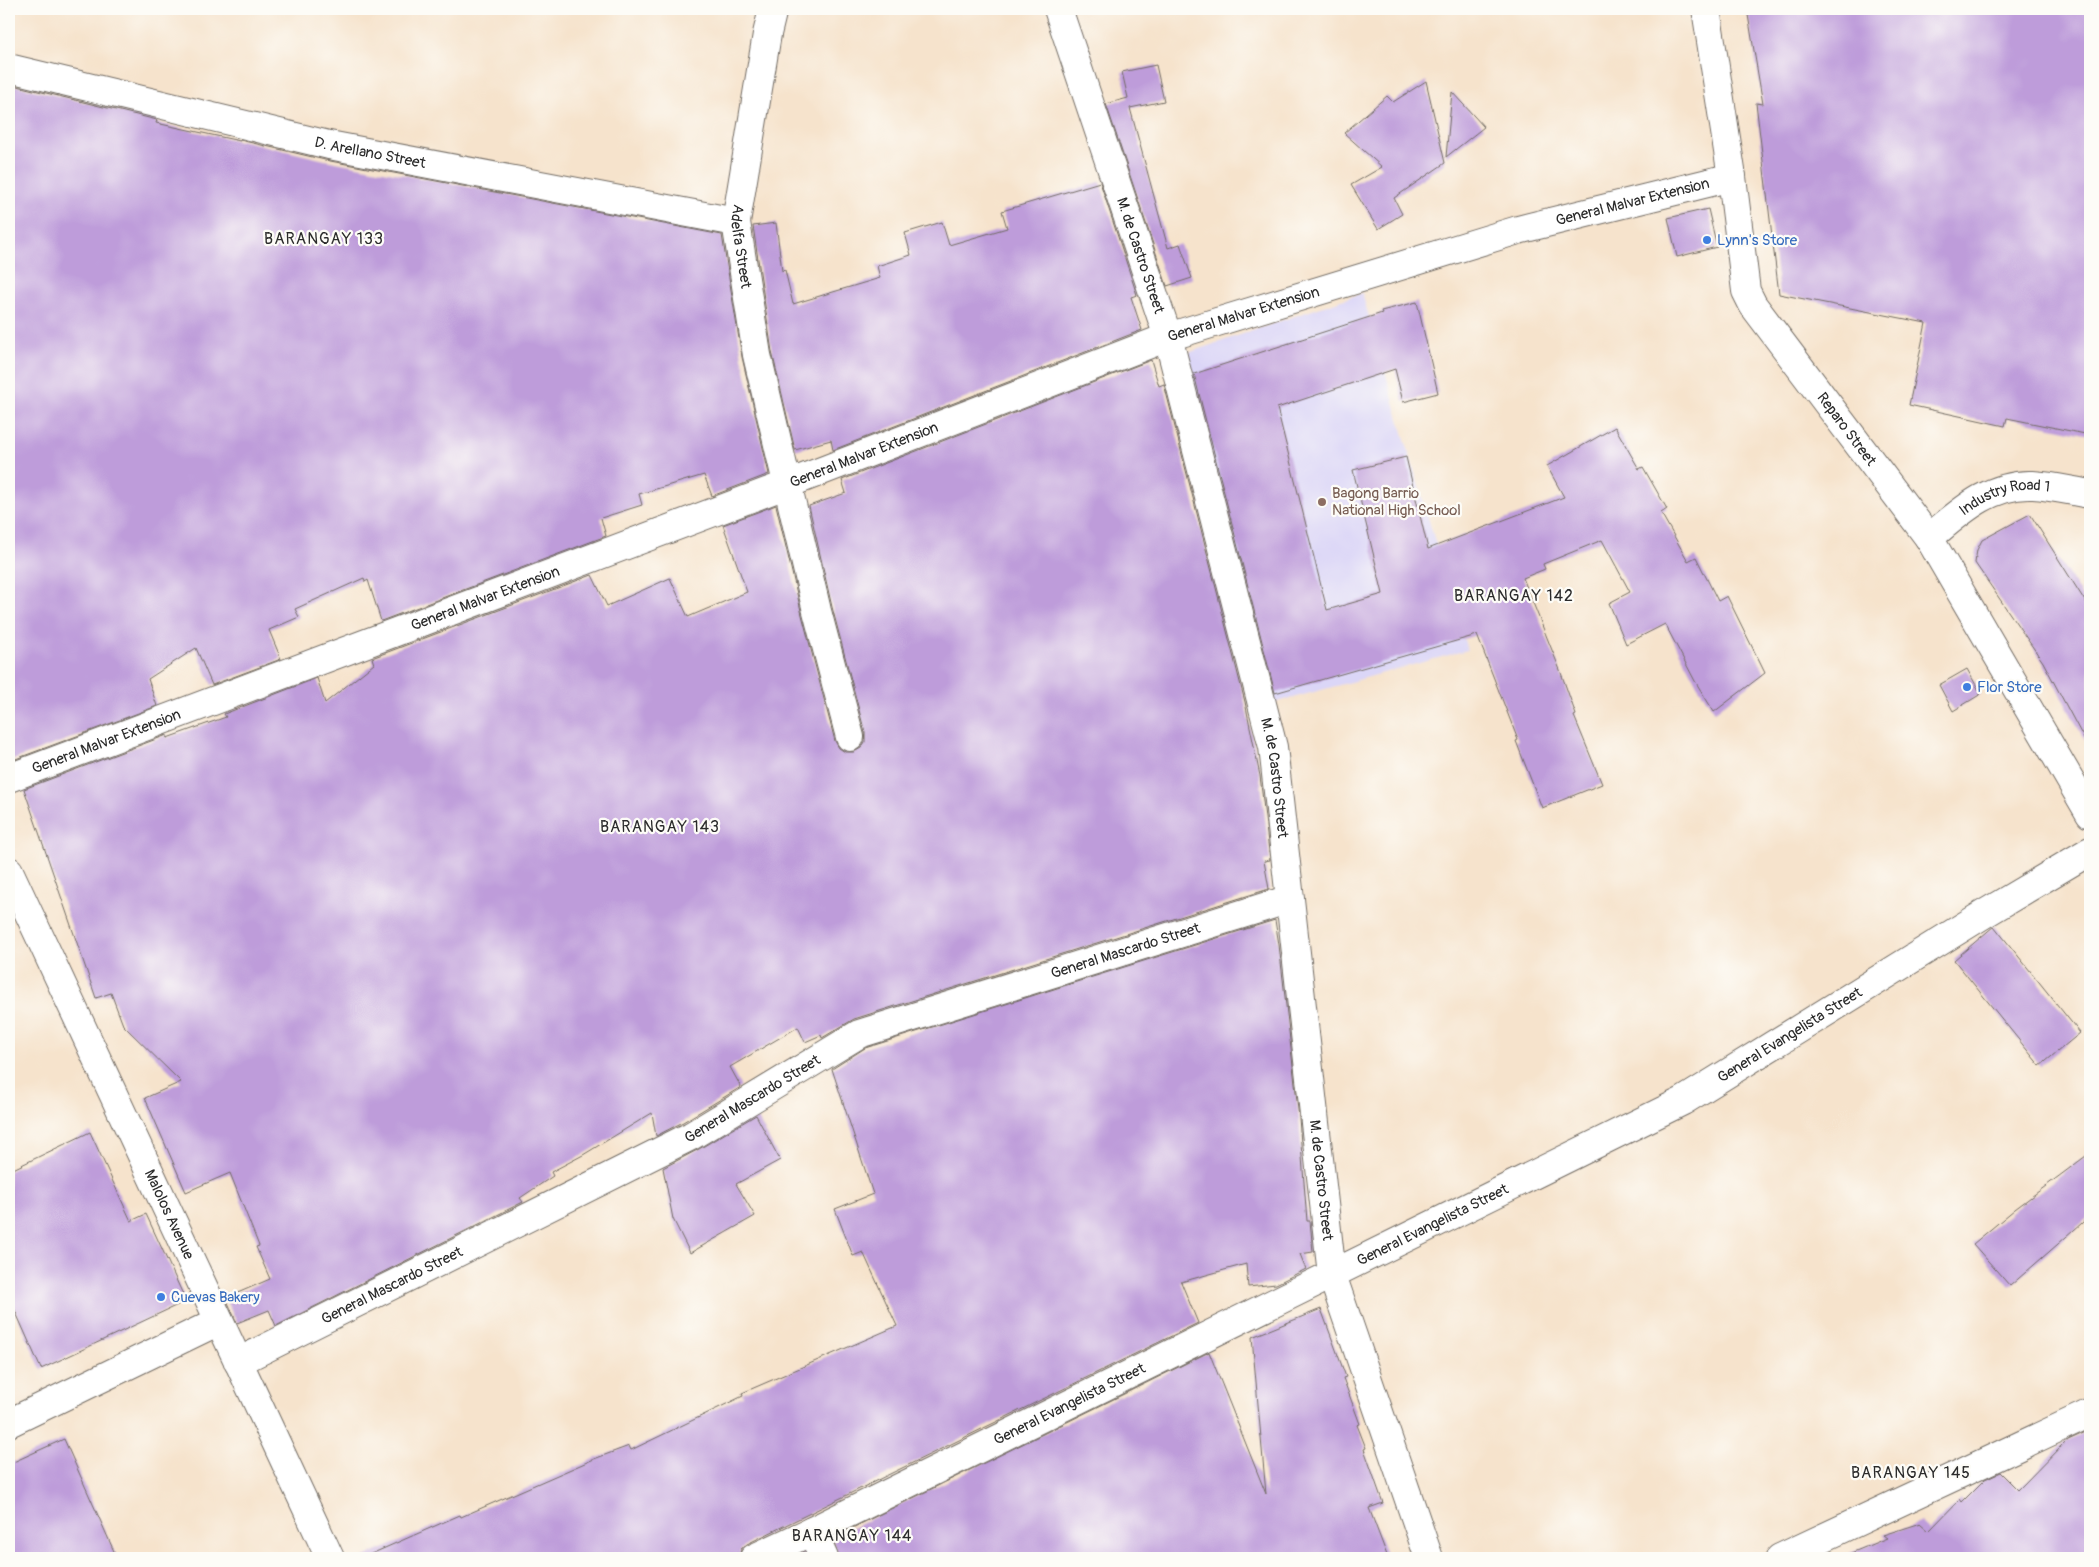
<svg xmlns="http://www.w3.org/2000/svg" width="2099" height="1567" viewBox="0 0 2099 1567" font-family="Pangolin,sans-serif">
  <rect width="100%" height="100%" fill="#fdfcf7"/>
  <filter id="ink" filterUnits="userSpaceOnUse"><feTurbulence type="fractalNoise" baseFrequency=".02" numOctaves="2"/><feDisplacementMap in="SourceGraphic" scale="10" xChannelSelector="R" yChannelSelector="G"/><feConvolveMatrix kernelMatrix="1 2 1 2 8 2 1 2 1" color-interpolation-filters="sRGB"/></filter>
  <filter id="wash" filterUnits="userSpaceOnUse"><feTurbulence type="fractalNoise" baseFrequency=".0096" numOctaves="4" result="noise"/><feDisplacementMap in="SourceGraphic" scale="20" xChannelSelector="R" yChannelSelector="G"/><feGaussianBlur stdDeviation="1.12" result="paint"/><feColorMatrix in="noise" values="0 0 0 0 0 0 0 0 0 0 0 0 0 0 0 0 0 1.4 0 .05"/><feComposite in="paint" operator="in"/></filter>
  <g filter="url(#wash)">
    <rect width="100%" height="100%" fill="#f6e3cc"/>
    <path fill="#dbd6f7" d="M1362,293l105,357 -193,53 -92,-348z"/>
    <g id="blocks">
      <path fill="#be9cda" d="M1747,9h343v426l-83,-17 -2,8 -96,-21 17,-82 -147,-29 -23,-191 7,1z
        M1156,65l8,36 -34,7 38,140 12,-4 12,34 -25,8 -61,-182 22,-6 -6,-26z
        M1426,81l19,82 -51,35 8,16 -24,15 -27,-44 31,-18 -38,-34 43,-37 6,6z
        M9,84l148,36 -1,3 84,18v-1l85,20 397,75 20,122 27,117 -57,22 -8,-21 -65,19 3,11 -41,13 5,18 -225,85 -13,-41 -3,2 -1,-4 -69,31 4,8 -30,13 12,29 -69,26 -16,-37 -48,31 9,27 -144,54 -4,-14z
        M1452,92l32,35 -38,30z
        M1100,182l37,113 -6,2 11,33 -309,120 -2,-10 -36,10 -23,-98 -19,-126 23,-3 6,48 3,-1 8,34 87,-26 -3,-12 34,-11 -6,-22 37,-11 7,23 58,-17 -5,-17z
        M1708,209l9,38 -40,10 -9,-39z
        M1417,302l21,91 -35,9 -8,-33 -118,39 50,202 56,-16 -30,-124 53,-13 22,92 136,-52 -17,-31 68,-39 24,42 4,-2 24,42 -6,4 27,48 8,-4 22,44 9,-5 38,77 -51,39 -19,-31 -30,-57 -39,20 -17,-41 21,-11 -28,-52 -59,24 2,5 -22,9 37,92 16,45 -2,1 28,68 -60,24 -26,-67 2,-1 -41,-105 -202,58 -81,-319 188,-61 -1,-2z
        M1151,360l8,26 5,-2 81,318 15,74 10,84 -6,1 5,28 -415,130 -32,19 -1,-3 -16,7 -7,-15 -68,40 11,20 -58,35 -27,14 -4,-23 -69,42 -32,17 2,4 -33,22 3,4 -247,124 -7,-16 -32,13 -11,-25 44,-19 -14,-32 3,-1 -29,-73 -44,19 -41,-94 36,-16 -58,-57 -12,-32 -15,5 -72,-209 143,-54v3l59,-21 -2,-3 93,-36 8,25 49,-39 -2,-6 220,-83 15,31 63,-28 18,39 59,-25 -24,-67 53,-20 26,110 33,126 4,7 6,4h9l7,-4 4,-6v-9l-33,-126 -23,-101 37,-13 -4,-13z
        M2030,514l60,95v141l-47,-88 -68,-99 2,-13 5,-10z
        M1967,669l14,25 -28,17 -14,-26z
        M1275,920l4,25 20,173 8,103h3l3,31 -13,2 6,15 -30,15 -28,3 -2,-23 -65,18 17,41 -451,221 -6,5 -2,9h-377l98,-43 1,2 133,-58 35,-13 2,4 112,-54 -1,-3 155,-67 -34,-74 -10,4 -18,-47 38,-15 -41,-125 33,-21z
        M1994,926l86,107 -40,33 -86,-106z
        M756,1115l24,45 -44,24 19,32 -65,37 -17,-34 -10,-51 36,-19z
        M90,1132l41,89 15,-7 40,87 -145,68 -32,-72v-126z
        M2090,1153v63l-80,70 -37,-42 42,-35z
        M1321,1309l25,68 -3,1 17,46 -3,1 9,23 -2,1 19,54 -14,5 19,50h-549l-7,-20 377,-186 57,142 -14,-157z
        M2090,1430v128h-251l48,-20 -4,-3 37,-12 9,8 31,-32 2,3 23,-23 15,-7 18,18 48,-49z
        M64,1439l53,119h-108v-94z
        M804,1552l3,6h-17z"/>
    </g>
  </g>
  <g filter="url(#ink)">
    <use href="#blocks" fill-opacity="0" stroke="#726b63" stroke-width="1"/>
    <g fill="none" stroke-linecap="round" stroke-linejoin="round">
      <defs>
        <g id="minor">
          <path id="s1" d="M773,9l-6,25 -31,188 21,133 60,256 33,126"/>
          <path id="s2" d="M1058,9l110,328 105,410 59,528 97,283"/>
          <path id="s3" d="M1706,9l26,168 14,114 7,14 176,233 161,276"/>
          <path id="s4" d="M9,68l320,77 407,77"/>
          <path id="s5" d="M1929,538c30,-25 61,-55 104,-53 19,1 38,6 57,9"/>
          <path id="s6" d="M9,778l779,-294 380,-147 350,-107 214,-53"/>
          <path id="s7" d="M9,871l321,687"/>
          <path id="s8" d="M238,1362l453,-226 168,-102 431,-135"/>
          <path d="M9,1423l210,-102"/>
          <path d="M812,1531l12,27"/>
          <path id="s9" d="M754,1558l58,-27 871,-430 301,-187 106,-63"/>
          <path d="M1780,1558l310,-145"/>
        </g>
      </defs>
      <use href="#minor" stroke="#726b63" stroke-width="30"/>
      <use href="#minor" stroke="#fff" stroke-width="28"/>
    </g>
  </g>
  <g fill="#3f7fe0" stroke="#fdfcf7" stroke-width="2">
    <circle cx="1707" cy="240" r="5"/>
    <circle cx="1967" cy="687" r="5"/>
    <circle cx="161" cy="1297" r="5"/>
  </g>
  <circle fill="#8d6e63" stroke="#fdfcf7" stroke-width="2" cx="1322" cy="502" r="5"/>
  <g text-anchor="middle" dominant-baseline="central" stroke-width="4.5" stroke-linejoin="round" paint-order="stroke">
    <g font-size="15" fill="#2b2b2b" stroke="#fdfcf7">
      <text stroke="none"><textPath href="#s4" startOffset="371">D. Arellano Street</textPath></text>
      <text stroke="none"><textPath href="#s6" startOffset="1724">General Malvar Extension</textPath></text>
      <text stroke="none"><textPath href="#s1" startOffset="241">Adelfa Street</textPath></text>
      <text stroke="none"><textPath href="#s2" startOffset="260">M. de Castro Street</textPath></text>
      <text stroke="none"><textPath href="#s6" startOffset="1319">General Malvar Extension</textPath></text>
      <text stroke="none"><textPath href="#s3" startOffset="456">Reparo Street</textPath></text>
      <text stroke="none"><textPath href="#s6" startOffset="914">General Malvar Extension</textPath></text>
      <text stroke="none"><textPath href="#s5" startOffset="89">Industry Road 1</textPath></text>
      <text stroke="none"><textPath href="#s6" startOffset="509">General Malvar Extension</textPath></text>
      <text stroke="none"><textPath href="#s6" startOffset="104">General Malvar Extension</textPath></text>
      <text stroke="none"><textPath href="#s2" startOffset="800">M. de Castro Street</textPath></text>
      <text stroke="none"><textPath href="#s8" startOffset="982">General Mascardo Street</textPath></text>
      <text stroke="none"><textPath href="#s9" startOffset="1161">General Evangelista Street</textPath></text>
      <text stroke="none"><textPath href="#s8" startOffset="578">General Mascardo Street</textPath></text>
      <text stroke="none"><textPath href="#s2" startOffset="1205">M. de Castro Street</textPath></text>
      <text stroke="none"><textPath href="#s7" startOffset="379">Malolos Avenue</textPath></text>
      <text stroke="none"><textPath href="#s9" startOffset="756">General Evangelista Street</textPath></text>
      <text stroke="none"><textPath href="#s8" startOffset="172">General Mascardo Street</textPath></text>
      <text stroke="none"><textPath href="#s9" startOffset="351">General Evangelista Street</textPath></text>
    </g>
    <g font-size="15" fill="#366cbe" stroke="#fdfcf7" text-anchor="start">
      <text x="1717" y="240">Lynn's Store</text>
      <text x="1977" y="687">Flor Store</text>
      <text x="171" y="1297">Cuevas Bakery</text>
    </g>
    <g font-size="15" fill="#785e54" stroke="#fdfcf7" text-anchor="start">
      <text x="1332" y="493">Bagong Barrio<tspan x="1332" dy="17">National High School</tspan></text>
    </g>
    <g font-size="16" letter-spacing="1" fill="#2b2b2b" stroke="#fdfcf7">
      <text x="324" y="239">BARANGAY 133</text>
      <text x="1514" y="596">BARANGAY 142</text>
      <text x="660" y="827">BARANGAY 143</text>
      <text x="1911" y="1473">BARANGAY 145</text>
      <text x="852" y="1536">BARANGAY 144</text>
    </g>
  </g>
  <rect width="2099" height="1567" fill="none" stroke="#fdfcf7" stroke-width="30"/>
</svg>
